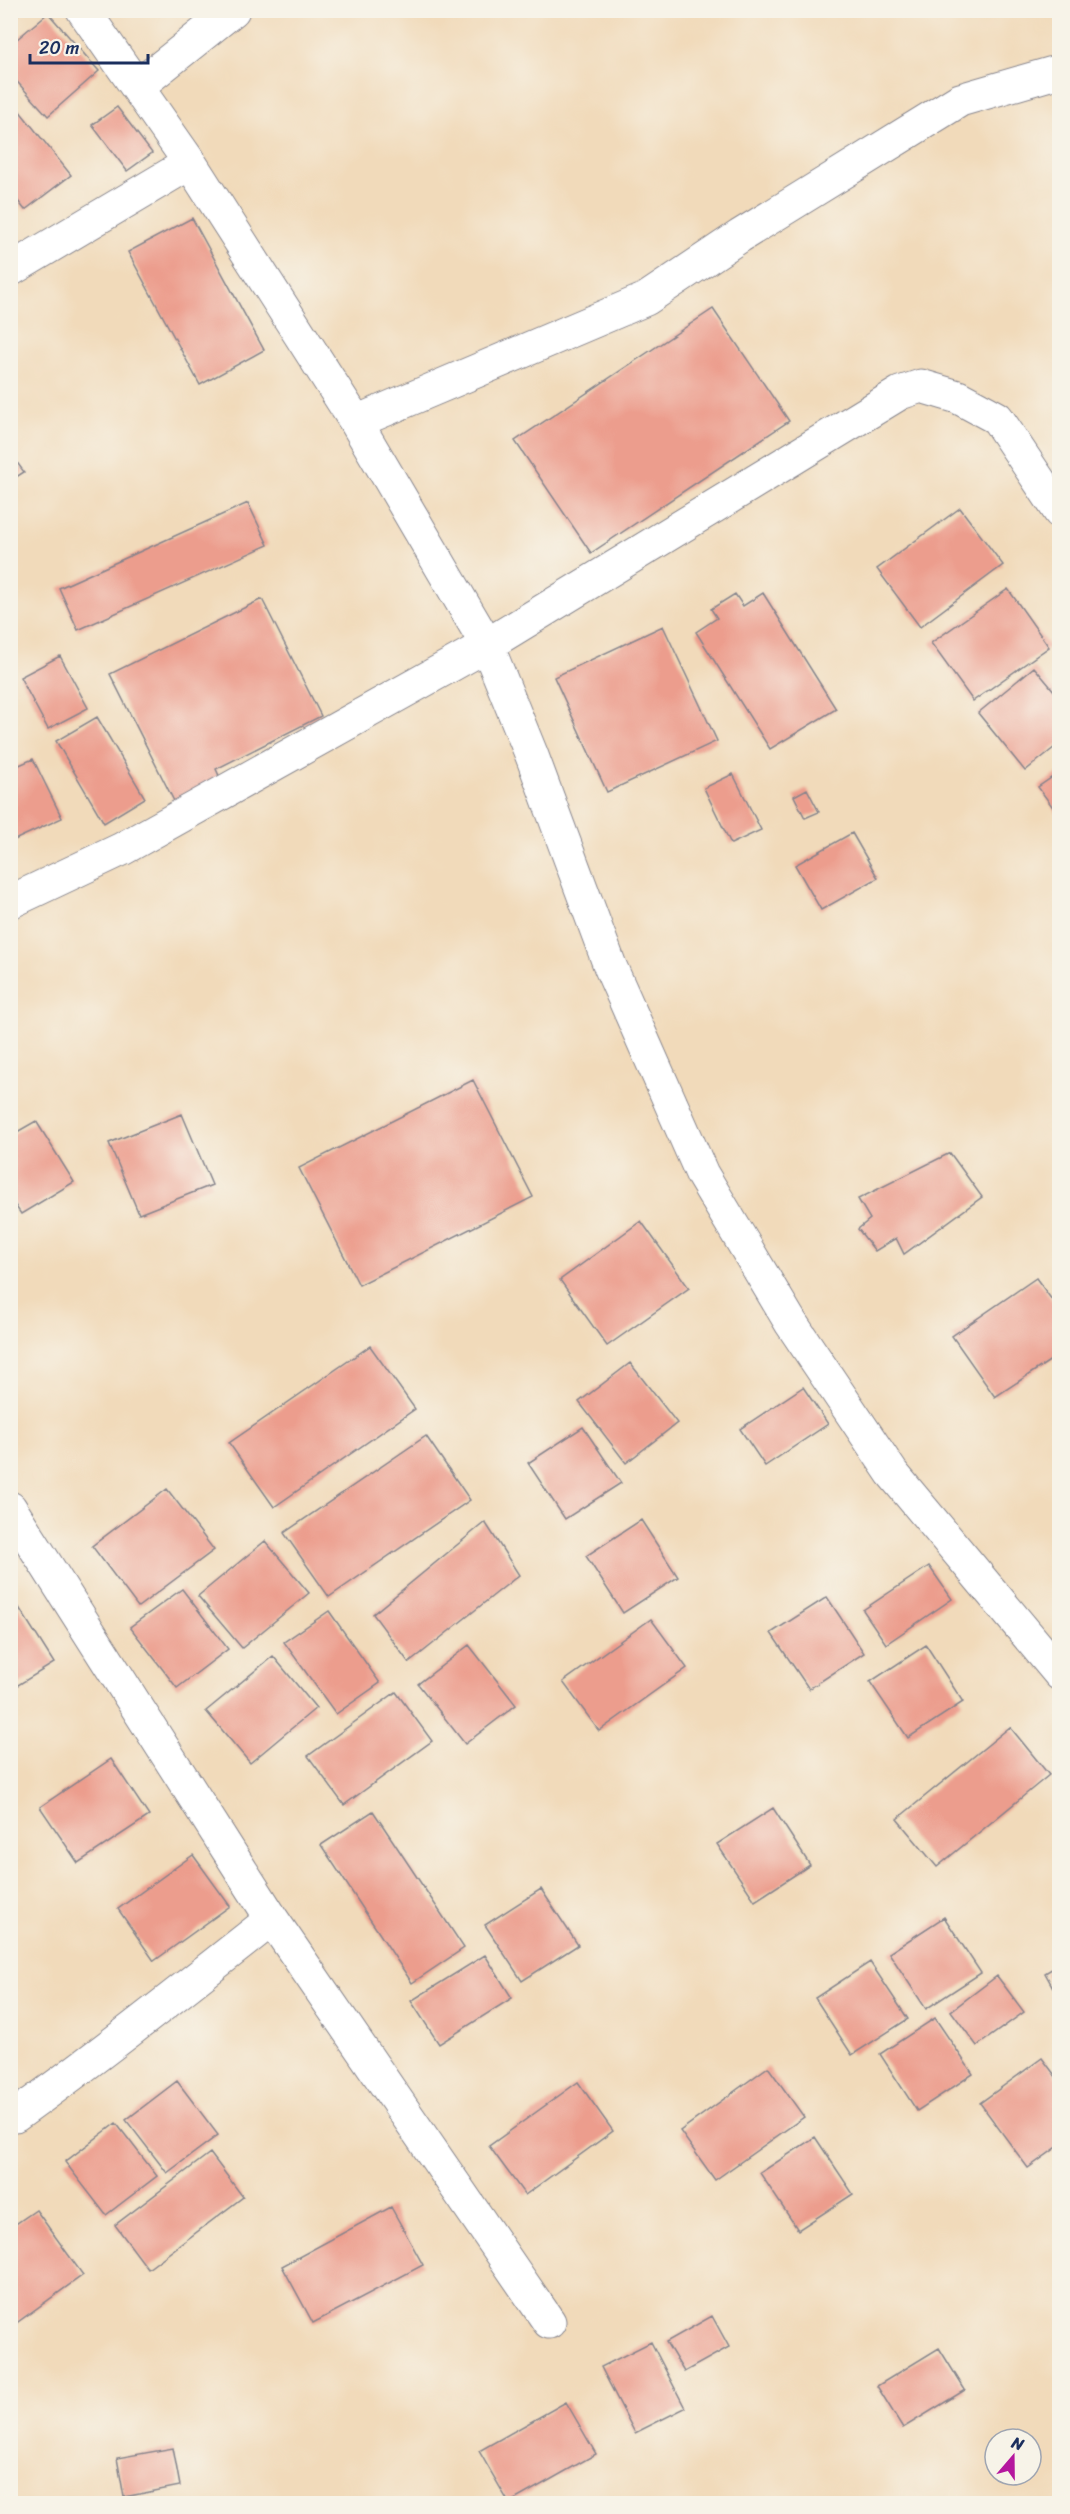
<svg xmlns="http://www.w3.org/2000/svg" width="1070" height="2514" viewBox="0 0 1070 2514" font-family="Sriracha,sans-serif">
  <rect width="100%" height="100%" fill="#f7f3e8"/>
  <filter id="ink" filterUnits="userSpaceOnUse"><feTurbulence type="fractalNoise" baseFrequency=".0167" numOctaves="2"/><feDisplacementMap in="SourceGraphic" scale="12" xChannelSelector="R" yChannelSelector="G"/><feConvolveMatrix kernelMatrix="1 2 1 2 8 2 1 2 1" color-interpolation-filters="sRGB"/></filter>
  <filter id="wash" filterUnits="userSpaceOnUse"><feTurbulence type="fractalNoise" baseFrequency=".008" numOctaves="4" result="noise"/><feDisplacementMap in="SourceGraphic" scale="24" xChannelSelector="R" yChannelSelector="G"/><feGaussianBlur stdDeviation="1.35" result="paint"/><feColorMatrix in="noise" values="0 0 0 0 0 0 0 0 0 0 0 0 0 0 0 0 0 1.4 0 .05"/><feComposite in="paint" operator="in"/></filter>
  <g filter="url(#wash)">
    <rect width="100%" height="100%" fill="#f1daba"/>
    <g id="blocks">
      <path fill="#ec9d8d" d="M10,10h14l-14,9z
        M48,13l51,58 -51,45 -38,-42v-29z
        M10,99l61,76 -46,35 -15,-19z
        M117,107l35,46 -25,18 -35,-46z
        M192,218l72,132 -64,35 -72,-133z
        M713,309l76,112 -198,132 -76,-112z
        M10,453l14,19 -14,9z
        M248,503l20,42 -190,85 -19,-42z
        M960,508l43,57 -83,62 -43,-58z
        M1008,589l41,58 -76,54 -42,-58z
        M763,593l73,116 -66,40 -74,-117 21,-14 -6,-9 24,-15 8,12z
        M262,599l59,117 -105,53 4,9 -46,23 -64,-127z
        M663,626l54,115 -110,51 -53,-115z
        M60,656l28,52 -40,21 -28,-52z
        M1034,667l26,31v45l-35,28 -47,-58z
        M97,717l48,81 -41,25 -48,-82z
        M33,759l29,59 -52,24v-73z
        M1060,772v45l-22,-30z
        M733,774l28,56 -30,14 -27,-56z
        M807,789l12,23 -14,6 -11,-22z
        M852,833l26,45 -57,32 -26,-45z
        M473,1080l60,117 -174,88 -60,-117z
        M182,1114l30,71 -73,29 -30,-71z
        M36,1121l38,61 -53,32 -11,-16v-62z
        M950,1153l32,44 -78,57 -8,-16 -21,13 -17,-22 12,-10 -12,-20z
        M641,1221l48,67 -82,58 -47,-66z
        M1036,1278l24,33v43l-65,43 -43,-61z
        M370,1346l45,63 -141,98 -45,-64z
        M630,1363l47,60 -51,40 -47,-61z
        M803,1387l25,37 -63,42 -25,-37z
        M583,1427l38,56 -56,36 -37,-56z
        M426,1436l44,64 -141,97 -45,-64z
        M167,1489l47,61 -76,57 -46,-61z
        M641,1520l37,57 -55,36 -37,-57z
        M485,1522l34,53 -110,88 -36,-49z
        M265,1541l44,52 -67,55 -44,-52z
        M929,1566l23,33 -66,45 -23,-34z
        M182,1589l46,60 -51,39 -47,-61z
        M827,1597l37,56 -55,36 -38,-56z
        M18,1606l36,57 -44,27v-79z
        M329,1611l51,72 -44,31 -52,-72z
        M651,1619l36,49 -88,63 -36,-49z
        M469,1645l47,60 -51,39 -47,-60z
        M926,1645l37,57 -55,36 -38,-56z
        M273,1656l43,52 -66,55 -44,-52z
        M396,1692l36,49 -88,64 -36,-49z
        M1010,1727l39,48 -112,92 -40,-48z
        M111,1759l38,57 -71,47 -38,-56z
        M773,1808l37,57 -55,36 -38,-57z
        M373,1811l91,137 -52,35 -91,-138z
        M193,1855l37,51 -76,55 -36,-52z
        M541,1889l37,56 -56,36 -37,-56z
        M944,1917l37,56 -55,36 -37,-56z
        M485,1955l27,43 -73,46 -28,-43z
        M870,1962l38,57 -56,36 -37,-57z
        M1060,1964v36l-15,-27z
        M997,1976l27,36 -47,34 -26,-35z
        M935,2018l38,56 -56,37 -37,-57z
        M1042,2058l18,24v63l-32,23 -48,-65z
        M768,2067l36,50 -89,63 -35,-49z
        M177,2081l41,54 -51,38 -41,-53z
        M578,2082l35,49 -88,64 -36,-49z
        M116,2123l41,53 -51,39 -41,-53z
        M815,2137l38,57 -55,36 -38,-57z
        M210,2153l33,44 -95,72 -33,-44z
        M391,2207l32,58 -110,58 -31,-57z
        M36,2210l47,65 -68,49 -5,-6v-90z
        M712,2316l17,31 -45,25 -18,-30z
        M651,2342l34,66 -50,25 -34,-66z
        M939,2348l26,42 -62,38 -26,-42z
        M566,2402l30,52 -87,49 -30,-52z
        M173,2448l7,38 -56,11 -7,-39z"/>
    </g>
  </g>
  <g filter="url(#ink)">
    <use href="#blocks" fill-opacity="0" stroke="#86848c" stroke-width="1.5"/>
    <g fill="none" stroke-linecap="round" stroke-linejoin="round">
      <defs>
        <path id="minor" d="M83,10l107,153 166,259 131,223 45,111 78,210 92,208 89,149 101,150 168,201
          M138,86l95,-76
          M10,270l180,-107
          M356,422l290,-123 94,-63 220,-136 100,-29
          M10,902l112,-53 365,-204 413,-252 21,-7 37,11 39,21 63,94
          M10,1508l262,411 277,403
          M10,2110l5,6c88,-63 172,-130 257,-197"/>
      </defs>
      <use href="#minor" stroke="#86848c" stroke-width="35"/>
      <use href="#minor" stroke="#fff" stroke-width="33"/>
    </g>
  </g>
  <rect width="1070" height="2514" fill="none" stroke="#f7f3e8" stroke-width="36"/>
  <g transform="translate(1013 2457) rotate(20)"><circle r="28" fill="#f7f3e8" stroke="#9fa5b1" stroke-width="1.5"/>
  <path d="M0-4.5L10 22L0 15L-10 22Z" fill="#b5179e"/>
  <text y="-9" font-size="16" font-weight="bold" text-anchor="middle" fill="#1b2f5e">N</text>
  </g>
  <path d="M30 54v9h118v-9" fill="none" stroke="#1b2f5e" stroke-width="3"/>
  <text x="39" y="54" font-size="18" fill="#1b2f5e" stroke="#f7f3e8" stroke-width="4.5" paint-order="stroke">20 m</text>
</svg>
